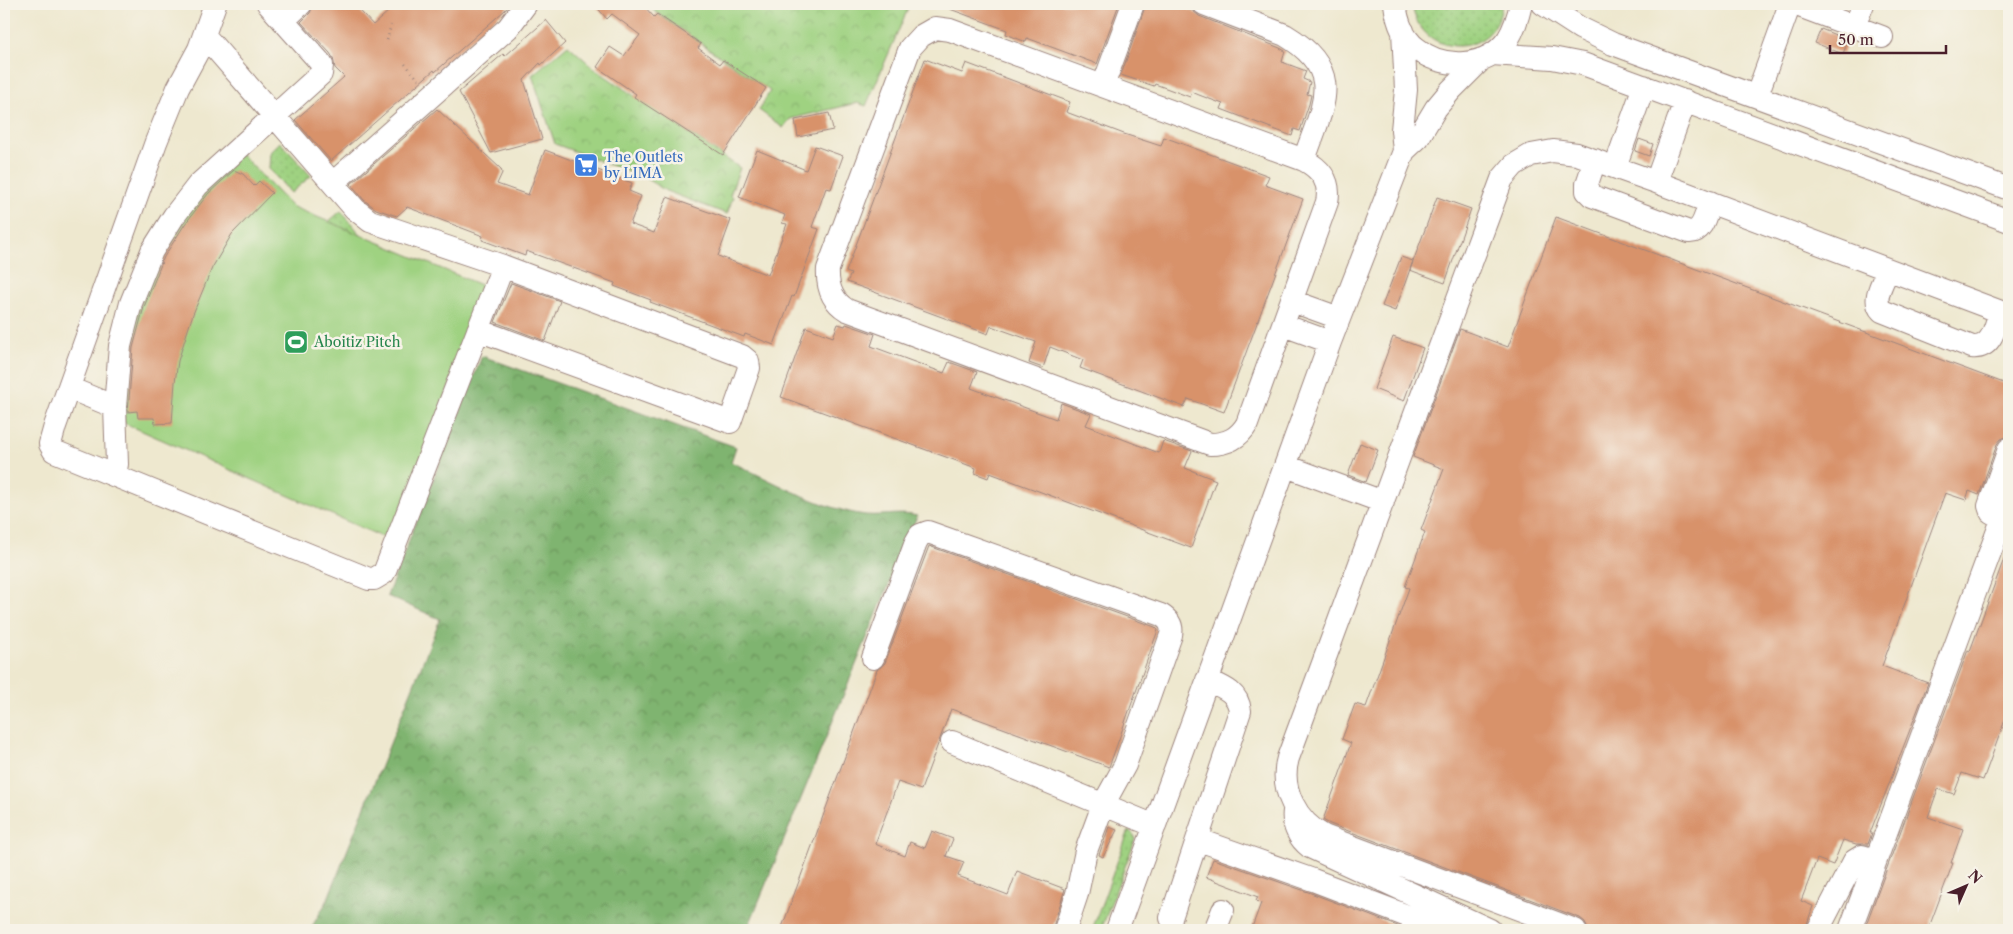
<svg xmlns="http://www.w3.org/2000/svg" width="2013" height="934" viewBox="0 0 2013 934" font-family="'Libre Caslon Text',serif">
  <defs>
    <pattern id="grass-dots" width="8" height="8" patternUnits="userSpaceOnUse" patternTransform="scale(1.25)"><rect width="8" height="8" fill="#9fd281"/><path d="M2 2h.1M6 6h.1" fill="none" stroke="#8ab470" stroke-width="1.8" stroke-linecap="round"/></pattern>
    <pattern id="forest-crowns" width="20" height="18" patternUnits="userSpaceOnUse" patternTransform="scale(1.25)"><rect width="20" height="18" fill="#7fb46f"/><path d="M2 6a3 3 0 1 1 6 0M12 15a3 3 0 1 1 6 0" fill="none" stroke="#6a925b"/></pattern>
    <pattern id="park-crowns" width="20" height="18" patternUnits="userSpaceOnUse" patternTransform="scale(1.25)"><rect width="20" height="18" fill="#9fd281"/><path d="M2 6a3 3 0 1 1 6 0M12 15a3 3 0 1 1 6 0" fill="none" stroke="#8ab470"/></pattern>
  </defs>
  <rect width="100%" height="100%" fill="#f7f3e8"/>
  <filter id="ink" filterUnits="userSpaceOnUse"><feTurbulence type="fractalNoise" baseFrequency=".02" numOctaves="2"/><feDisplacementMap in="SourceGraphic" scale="10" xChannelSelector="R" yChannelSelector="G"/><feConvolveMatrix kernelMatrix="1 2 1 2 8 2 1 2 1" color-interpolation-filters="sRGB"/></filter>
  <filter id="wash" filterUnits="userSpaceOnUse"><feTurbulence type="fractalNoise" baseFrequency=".0096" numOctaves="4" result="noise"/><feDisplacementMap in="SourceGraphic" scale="20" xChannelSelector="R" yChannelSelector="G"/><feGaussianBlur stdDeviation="1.12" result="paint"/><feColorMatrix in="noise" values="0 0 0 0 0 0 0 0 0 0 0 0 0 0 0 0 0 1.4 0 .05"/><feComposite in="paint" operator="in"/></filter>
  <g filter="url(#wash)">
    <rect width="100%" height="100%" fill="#eee8cf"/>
    <path fill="url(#grass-dots)" stroke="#747856" d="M1412,4h90c-5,56 -83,56 -90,0z
      M280,142l31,34 -20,17 -22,-24 1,-17z
      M341,211l20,24 -33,-13z
      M1129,830l5,5 1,5 -34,90h-9z"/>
    <path fill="url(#forest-crowns)" stroke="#646a4d" d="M482,356l254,91 -5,15c40,18 85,44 128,52 20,4 39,-3 58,2l-170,414h-437l17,-29 113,-282 -53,-23z"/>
    <path fill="url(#park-crowns)" stroke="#747856" d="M647,4h263l-44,102 -9,-3 -67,16 -7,9 -24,-18 11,-19 -116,-80z
      M568,45l27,24 145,99 -10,27 3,2 -6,17 -61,-23 -21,-13 -90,-34 -23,-69z"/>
    <path fill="#9fd281" stroke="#747856" d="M240,153l51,53 197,82 -99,252 -265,-117 -1,-72 43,-115z"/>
    <g id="blocks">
      <path fill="#d8926a" d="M314,4h40l19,21 24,-21h113l-5,6 -70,62 -1,-2 -103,91 -36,-41 49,-43 -9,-9 -2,-10 -3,-5 -29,-31 9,-9z
        M594,4h48l12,13 3,-3 44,30 -3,4 22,16 3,-4 43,28 -43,67 -89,-58 2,-3 -39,-27 13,-20 14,9 16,-21 -28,-21 -5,5z
        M939,4h180l-22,60 -70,-26 -1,4 -20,-8 1,-4 -68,-25z
        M1146,4h28l19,7 6,5 81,32 5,3 -3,11 24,9 -3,8 7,3 -3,12 4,1 -2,9 -9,27 -6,-2 -2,7 -71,-27 2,-5 -24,-9 -7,-3 -2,5 -35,-13 -1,2 -33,-11z
        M546,20l19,23 -24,22 -1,-2 -16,17 18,59 -51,14 -32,-61 44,-38 2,2z
        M1821,29l27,11 -5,14 -28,-11z
        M925,59l37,14 4,-10 104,39 -4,10 58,22 37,12 3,-9 105,39 -4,9 38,14 -79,213 -36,-13 -4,8 -104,-39 3,-8 -33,-13 -7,21 -14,-5 7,-21 -45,-16 -3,8 -141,-52 4,-8 -5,-2z
        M437,109l64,60 1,4 -5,11 31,11 17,-45 87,33 -3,8 12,5 -11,28 24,9 13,-36 64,23 -13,36 50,19 19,-51 -5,-1 3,-8 -46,-18 18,-47 49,20 9,-24 28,10 -12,33 -5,-1 -14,39 7,2 -25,68 -2,-1 -18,49 -29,-11 -1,3 -94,-35 1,-2 -37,-14 1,-3 -89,-32 -1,5 -43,-16 1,-4 -76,-29 -10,9 -21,-7 -12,-9 -13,-16z
        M829,113l4,17 -35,7 -3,-17z
        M1639,139l14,5 -4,12 -14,-5z
        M234,170l9,4 11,12 5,-5 13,12 -40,41 -20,34 -19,46 -15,47 -3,21 -3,41 -17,1 -1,-6h-16l-1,-7 -9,1 5,-64 11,-41 20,-50 21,-33 23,-30z
        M1437,197l34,12 -26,74 -35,-13z
        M1556,217l453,168v51l-8,3 -4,5 -18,51 -10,-4 -3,9 -21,-7 -63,173 46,17 -58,150h2l-4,11h-12l-13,-4 -10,25 -16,-6 -16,42 12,5 -8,24h-217l-3,-8 -5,-4 -250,-94 -7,-4 28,-77 -9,-4 13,-35 11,3 43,-119 -4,-1 20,-55 -4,-2 23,-61 -31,-12 47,-128 48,18z
        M1401,257l12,4 -18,50 -13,-5z
        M511,283l49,18 -15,40 -50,-19z
        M838,324l7,2 1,-2 29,10 -4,12 73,27 5,-11 28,10 -6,16 85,31 5,-16 30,11 -5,11 73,28 4,-12 29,10 -7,17 31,12 -25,68 -201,-75 -2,5 -13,-5 1,-5 -195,-71 25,-70 27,10z
        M1393,337l30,11 -19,53 -30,-12z
        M1360,443l18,7 -12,32 -18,-7z
        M929,546l226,81 3,3 -49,137 -158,-58 -30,81 -23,-8 -23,62 30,12 5,-14 15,6 7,-17 21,8 -7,17 18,6 -6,14 50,19 9,-24 48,18 -13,41h-271l96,-260 8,-7z
        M2008,548l1,161 -26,71 -21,-7 -8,21 -16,-5 -10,28 35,12 -12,34h2l-25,67h-64l104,-280 2,1z
        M1109,827l8,3 -14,27 -4,-2z
        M1213,859l95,33 100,38h-157l10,-27 -5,-2 2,-4 -52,-20z"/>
    </g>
  </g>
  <g filter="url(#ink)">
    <use href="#blocks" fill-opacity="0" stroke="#9c847d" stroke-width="1"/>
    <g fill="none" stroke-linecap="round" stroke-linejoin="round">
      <defs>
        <path id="minor" d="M215,4l-16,45 -21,39 -22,54 -101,284 -5,18 4,7 315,128h5l10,-6 119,-307
          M1204,4l81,31c62,37 37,71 19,125
          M1395,4c2,16 7,33 21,44 26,22 71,21 92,-9 7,-11 10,-22 13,-35
          M1543,4l37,24 33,16 396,145
          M1794,4l88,33
          M283,21l18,-17
          M1854,26l9,-22
          M935,28l15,2 354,130c17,9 27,22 23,42l-80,222c-8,14 -20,20 -37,20l-363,-134c-15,-9 -20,-24 -19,-41l82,-221 11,-12z
          M1403,31l3,59 -4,40 2,21
          M204,35l151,174 15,12 133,45 239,90 6,5 1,7 -19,54 -252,-92
          M1492,54l60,4 31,6 426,157
          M1103,86l30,-82
          M1757,95l33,-91
          M1595,160l-8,24v7l5,5 97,36c14,1 17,-19 21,-30
          M1615,167l29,-81
          M1656,182l29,-81
          M333,183l175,-155 18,-24
          M1888,270c-5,12 -17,30 -6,41l90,36c20,2 23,-20 28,-35
          M1292,301l47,17
          M1283,325l47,17
          M69,388l46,19
          M1286,466l97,36
          M115,475l2,-11 -2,-57 5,-61 11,-43 21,-52 22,-35 24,-31 123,-111 1,-9 -3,-4 -51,-57
          M2003,519l-12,-7 -2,-6 20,-57
          M873,658l43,-116 4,-7 8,-3 233,83c8,5 12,10 10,20l-46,130 -22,40 -17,46 -9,43 -12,36
          M952,742l203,84
          M1294,811c-2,14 5,28 16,36l180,83
          M1199,840l114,40 131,50
          M1171,918l69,-207c-2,-19 -17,-24 -33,-31
          M1117,930l213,-588 74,-191 14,-13 18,-30 15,-18 31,-31
          M1215,930l8,-20
          M1575,930l-251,-94c-27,-14 -45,-47 -36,-78l214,-579 12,-14 17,-10 22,-4 24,3 79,28 353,133
          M1818,930l36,-69 8,-5 14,4
          M1850,930l159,-429"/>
      </defs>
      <use href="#minor" stroke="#9c847d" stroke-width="24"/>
      <path stroke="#9c847d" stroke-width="2.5" stroke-dasharray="1 4" stroke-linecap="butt" d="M387,40l4,-15
        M405,64l15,17"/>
      <use href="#minor" stroke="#fff" stroke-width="22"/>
    </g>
  </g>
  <defs>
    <symbol id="supermarket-square" viewBox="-11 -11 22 22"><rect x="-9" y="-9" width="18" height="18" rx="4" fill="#3f7fe0" stroke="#f7f3e8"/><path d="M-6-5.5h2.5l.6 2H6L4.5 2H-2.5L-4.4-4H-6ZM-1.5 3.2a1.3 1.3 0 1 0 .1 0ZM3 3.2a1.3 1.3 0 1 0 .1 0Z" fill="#fff"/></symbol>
    <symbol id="stadium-square" viewBox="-11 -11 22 22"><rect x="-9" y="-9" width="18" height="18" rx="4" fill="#2e9e5b" stroke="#f7f3e8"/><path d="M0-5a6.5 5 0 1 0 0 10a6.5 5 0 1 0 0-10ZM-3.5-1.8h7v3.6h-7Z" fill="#fff"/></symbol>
  </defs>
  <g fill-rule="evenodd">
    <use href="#supermarket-square" x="572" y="151" width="28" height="28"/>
    <use href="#stadium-square" x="282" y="328" width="28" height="28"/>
  </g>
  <g text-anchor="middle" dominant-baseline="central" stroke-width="5" stroke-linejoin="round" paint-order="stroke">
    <g font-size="14" fill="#366cbe" stroke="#f7f3e8" text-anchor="start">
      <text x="604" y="157">The Outlets<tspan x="604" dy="16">by LIMA</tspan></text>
    </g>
    <g font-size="14" fill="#27864d" stroke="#f7f3e8" text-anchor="start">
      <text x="314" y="342">Aboitiz Pitch</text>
    </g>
  </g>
  <rect width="2013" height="934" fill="none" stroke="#f7f3e8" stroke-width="20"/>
  <g transform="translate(1966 886) rotate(45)" stroke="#f7f3e8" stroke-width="4" paint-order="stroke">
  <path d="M0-4L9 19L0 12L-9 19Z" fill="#4a1f2b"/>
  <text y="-8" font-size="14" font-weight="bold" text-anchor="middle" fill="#4a1f2b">N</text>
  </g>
  <path d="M1830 45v8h116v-8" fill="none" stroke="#4a1f2b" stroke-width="2.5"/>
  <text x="1838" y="45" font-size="15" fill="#4a1f2b" stroke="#f7f3e8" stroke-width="4" paint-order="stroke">50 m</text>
</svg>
